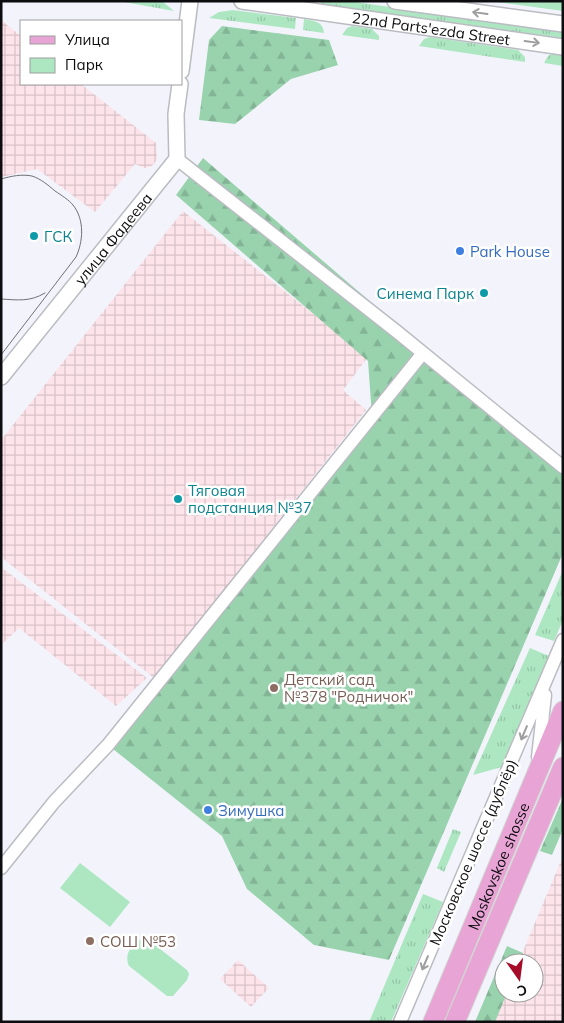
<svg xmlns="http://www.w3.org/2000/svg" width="564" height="1023" viewBox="0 0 564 1023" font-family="Mulish,sans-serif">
  <defs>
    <pattern id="industrial-grid" width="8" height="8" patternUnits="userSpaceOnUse" patternTransform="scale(1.25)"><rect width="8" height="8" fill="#fde3ea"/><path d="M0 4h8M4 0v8" fill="none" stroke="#d8c2c8"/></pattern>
    <pattern id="grass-tufts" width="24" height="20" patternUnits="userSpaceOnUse" patternTransform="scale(1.25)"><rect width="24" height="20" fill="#ade7c2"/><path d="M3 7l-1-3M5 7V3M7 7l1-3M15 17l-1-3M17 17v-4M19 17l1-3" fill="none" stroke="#94c5a6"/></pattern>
    <pattern id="forest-firs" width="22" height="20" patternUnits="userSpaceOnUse" patternTransform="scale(1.25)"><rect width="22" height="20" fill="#99d3ae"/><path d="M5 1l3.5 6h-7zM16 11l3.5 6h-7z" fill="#83b495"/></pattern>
  </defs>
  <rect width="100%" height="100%" fill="#f3f4fb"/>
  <path fill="url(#industrial-grid)" d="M1,20l20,16v48h60l75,59 1,16 -3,5 -4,3 -6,1 -9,-4 -40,48 -58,-43 -36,8z
    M183,211l185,146 -25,33 23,20 -212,268 -153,-121v-117z
    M1,567l146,111 -31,28 -97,-78 -18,17z
    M563,856v166h-69l12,-29h28v-30h-16z
    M238,960l31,28 -18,19 -31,-28z"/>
  <path fill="url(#grass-tufts)" d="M123,1h39l12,10 -50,-9z
    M320,1h28l215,31v6l-241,-33z
    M233,10l63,8 -1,11 -86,-11 10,-6z
    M304,19c10,2 19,2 20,14l-21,-3z
    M352,26l20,3 7,7v4l-37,-5 5,-7z
    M430,37l88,13 7,7v5l-106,-16 5,-7z
    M552,54h11v12l-19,-3 4,-7z
    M563,570v50l-9,21 -19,-6z
    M530,648l19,8 -47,111 -29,8z
    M453,829l8,3 -17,40 -7,-4z
    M423,894l20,8 -52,120h-22z"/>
  <path fill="url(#forest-firs)" d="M222,26l107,14 9,25 -47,14 -56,45 -36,-4 10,-80z
    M203,158l360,309v86l-174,407 -75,-15 -67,-56 -25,-53 -114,-91 264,-328 -4,-56 -192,-166z
    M563,798v31l-11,26 -12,-4z
    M507,946l16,7 -4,10h-15v30h3l-12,29h-20z"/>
  <path fill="#ade7c2" d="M489,1h74v10z
    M80,863l50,39 -20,25 -50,-39z
    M146,938l41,32 2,4 -2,6 -14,16h-6l-38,-30c-6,-12 5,-27 17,-28z"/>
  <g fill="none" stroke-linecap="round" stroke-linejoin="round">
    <defs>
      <path id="minor" d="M177,159l219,172 167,136
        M538,757l7,-62
        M1,868l53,-66 54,-57 315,-392
        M400,1022l163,-382"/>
      <g id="tertiary">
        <path id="s1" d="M242,1l321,46"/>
        <path d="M395,1l168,23"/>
        <path d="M181,71l9,-70"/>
        <path id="s2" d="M1,377l176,-218 -1,-45 4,-30"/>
      </g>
      <g id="primary">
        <path id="s3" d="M433,1022l130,-311"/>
        <path d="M455,1022l108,-255"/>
      </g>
    </defs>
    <use href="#minor" stroke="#babcc2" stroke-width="15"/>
    <use href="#tertiary" stroke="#babcc2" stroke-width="18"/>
    <use href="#primary" stroke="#d3d3d4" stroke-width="21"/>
    <use href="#minor" stroke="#fff" stroke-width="12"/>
    <use href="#tertiary" stroke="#fff" stroke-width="15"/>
    <use href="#primary" stroke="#e7a4d4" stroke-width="19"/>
    <path stroke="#707075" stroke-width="1" d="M1,179c11,-3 20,-5 31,-3 9,3 16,9 23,15 6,4 14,9 18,14 12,15 10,37 3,52l-75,98
      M1,299c17,1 29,3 44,-6"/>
  </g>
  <defs><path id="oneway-shaft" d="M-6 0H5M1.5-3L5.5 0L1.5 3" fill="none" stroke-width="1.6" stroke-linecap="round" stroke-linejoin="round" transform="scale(1.25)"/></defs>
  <g stroke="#9e9e9f">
    <use href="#oneway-shaft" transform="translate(480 13) rotate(-172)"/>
    <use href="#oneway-shaft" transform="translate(532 42) rotate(8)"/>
    <use href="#oneway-shaft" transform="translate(524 733) rotate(113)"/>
    <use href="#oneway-shaft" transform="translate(425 963) rotate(113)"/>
  </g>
  <g fill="#0f9aa8" stroke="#fff" stroke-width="2">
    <circle cx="34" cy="236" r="5"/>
    <circle cx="484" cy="293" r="5"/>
    <circle cx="178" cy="499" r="5"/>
  </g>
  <g fill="#3f7fe0" stroke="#fff" stroke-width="2">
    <circle cx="460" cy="251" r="5"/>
    <circle cx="208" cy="810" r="5"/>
  </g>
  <g fill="#8d6e63" stroke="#fff" stroke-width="2">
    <circle cx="274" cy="688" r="5"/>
    <circle cx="90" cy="941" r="5"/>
  </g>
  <g text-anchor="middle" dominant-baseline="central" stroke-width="5" stroke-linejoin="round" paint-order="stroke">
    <g font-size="15" fill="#0d0d10" stroke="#fff">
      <text stroke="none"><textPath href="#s1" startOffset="191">22nd Parts'ezda Street</textPath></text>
      <text stroke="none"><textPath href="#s2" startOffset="178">улица Фадеева</textPath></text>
      <text transform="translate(473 852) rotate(-67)">Московское шоссе (дублёр)</text>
      <text stroke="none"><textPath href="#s3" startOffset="169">Moskovskoe shosse</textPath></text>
    </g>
    <g font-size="15" fill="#0d838f" stroke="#fff" text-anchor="start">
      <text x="44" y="236">ГСК</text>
      <text x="474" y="293" text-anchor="end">Синема Парк</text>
      <text x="188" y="490">Тяговая<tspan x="188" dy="17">подстанция №37</tspan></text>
    </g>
    <g font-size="15" fill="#366cbe" stroke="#fff" text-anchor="start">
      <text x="470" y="251">Park House</text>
      <text x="218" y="810">Зимушка</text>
    </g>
    <g font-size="15" fill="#785e54" stroke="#fff" text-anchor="start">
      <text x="284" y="679">Детский сад<tspan x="284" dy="17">№378 "Родничок"</tspan></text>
      <text x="100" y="941">СОШ №53</text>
    </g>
  </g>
  <rect width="564" height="1023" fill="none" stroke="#0d0d10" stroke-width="5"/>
  <rect x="20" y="20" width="162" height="65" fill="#ffffff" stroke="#9e9e9f"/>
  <rect x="30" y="36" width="25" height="8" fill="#e7a4d4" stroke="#9e9e9f"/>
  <text x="65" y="45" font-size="15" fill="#0d0d10">Улица</text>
  <rect x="30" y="58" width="25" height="15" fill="#ade7c2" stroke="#9e9e9f"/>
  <text x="65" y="70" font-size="15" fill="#0d0d10">Парк</text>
  <g transform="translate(519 978) rotate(166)"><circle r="24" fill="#ffffff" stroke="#9e9e9f"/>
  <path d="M0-4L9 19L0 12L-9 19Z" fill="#a60c2a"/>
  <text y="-8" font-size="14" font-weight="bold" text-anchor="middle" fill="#0d0d10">С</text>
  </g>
</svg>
